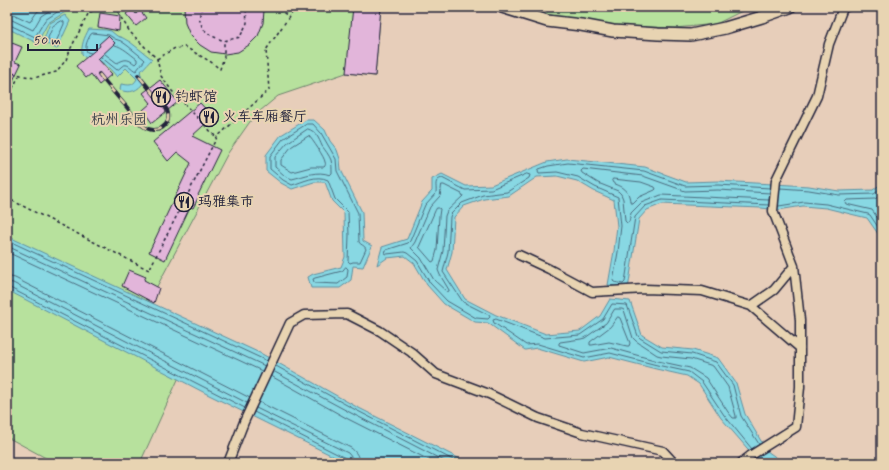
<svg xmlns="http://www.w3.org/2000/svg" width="889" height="470" viewBox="0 0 889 470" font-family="Mynerve,'LXGW WenKai TC',sans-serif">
  <rect width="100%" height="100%" fill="#e7ceba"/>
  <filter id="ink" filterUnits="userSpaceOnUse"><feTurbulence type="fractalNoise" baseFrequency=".025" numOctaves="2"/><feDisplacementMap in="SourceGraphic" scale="8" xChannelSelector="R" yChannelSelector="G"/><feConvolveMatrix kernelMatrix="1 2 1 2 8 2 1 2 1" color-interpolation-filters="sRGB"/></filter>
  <g filter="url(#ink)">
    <path fill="#b7e19d" stroke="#6c826c" d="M7,7h374l-6,69 -29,-3 -68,23 -24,20 -26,37 -83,156 45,44 -50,110h-85l-48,-26z
      M522,7h228l-34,17 -41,4 -53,-2 -72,-11z"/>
    <path fill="#88d8e3" stroke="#5f8fa0" d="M7,7h66l-25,16 -11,20 -30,-15z
      M65,15l5,6 -13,28 -14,-7 7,-19z
      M89,29l17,1 5,1 6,5 6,2 7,4 22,17 -12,13 4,10c-6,9 -14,12 -24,8l1,-6c8,1 11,3 16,-5l-11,-11 -9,9c-7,-9 -21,-23 -33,-20l-2,-2c-1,-10 2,-17 7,-26z
      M306,120h8l11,10 5,11 7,9 3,9 1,11 21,42 1,29 9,5 -9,21 -10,-1 -2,14 -11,8h-29l-3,-11 5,-3 28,-7 4,-10 -1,-44 -12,-12 -7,-19h-11l-22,7 -11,-6 -15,-12v-16l15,-20z
      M567,159l78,8 41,15 32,-1 91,5 30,5 34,-1 9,-7v62l-1,-7 -14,-20 -41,-10 -23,-2 -25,4 -17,-2 -51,-2 -48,-2 -15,6 -8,9 -11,70 -20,-4 6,-34 3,-25 -3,-26 -20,-9 -17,-10 -20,-5 -20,1 -28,19 -25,3 -20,7 -10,11 -2,35 -5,18 18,29 31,16 50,19 34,-3 20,-15 10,-17 20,2 12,34 20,12 31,3 25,8 18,25 9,31 22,37 17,12h-24l-39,-45 -22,-34 -12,-8 -31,-7 -47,-12 -25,5 -47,-14 -12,2 -37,-27 -13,-1 -31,-18 -17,-19 -13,-22 -9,-7 -18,2 -10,7 5,-18 25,-8 15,-37 10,-11v-12l10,-5 24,12 25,-1 56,-23z
      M7,236l255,118 93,52 113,57h-121l-142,-70 -198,-103z"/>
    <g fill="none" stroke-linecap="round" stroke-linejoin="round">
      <path stroke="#4b6b7e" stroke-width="1" d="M7,14h6l17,8 7,-10 7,-5
        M7,20h5l21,10 8,-14 14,-9
        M62,21l2,1v2l-8,18 -2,1 -5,-2 -1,-3 5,-12z
        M7,25h3l25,12 10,-17 20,-13
        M91,53l-4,-1c-3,-6 1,-13 4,-18l2,-1 16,2 6,4 6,2 7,5 16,13 1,1 -9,11c-5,-2 -8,-9 -14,-5 -1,1 -3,3 -5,4l-16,-13
        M105,54l12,9c8,-4 10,-5 18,1l2,-2v-3c-7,-5 -14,-12 -22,-14
        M307,124h6l8,9 15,26 1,12 21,42 1,29c1,3 6,3 7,7l-6,13h-7l-3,1 -2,-2 1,-26 -1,-23 -13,-13 -7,-19c-12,-6 -25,2 -36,5l-9,-5 -13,-11v-13l13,-17z
        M308,129c8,2 11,10 14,17 3,4 7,9 9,14 1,4 1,9 1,13l-2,2c-13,-5 -25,1 -38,4l-7,-3 -10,-9v-10l12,-14z
        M309,136c3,3 16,22 16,26 1,2 0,3 0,4l-1,1h-13l-19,5 -11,-7v-5l10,-13z
        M527,174l3,1 -1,3 -22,14 -24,3 -21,8 -11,11 -1,3 -2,35 -5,20 20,30 26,13 1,2 -2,2 -12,-1 -29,-17 -17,-18 -13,-22 -10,-8 -3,-1 -17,2 -2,-1 1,-3 22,-7 2,-2 15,-36 11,-12c1,-8 -3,-12 6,-15l23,12 26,-1z
        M613,179l28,3 14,5 1,2 -1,1 -16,7 -6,6h-2c-3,-6 0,0 -2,-7 -2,-8 -9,-10 -16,-13l-1,-2z
        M442,185h2l18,9 1,2 -16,15 -2,5 -2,35 -5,19 2,5 9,15v1l-2,1 -13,-12 -13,-22 -10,-10 4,-6 15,-35 10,-11z
        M780,188l29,2 30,5 35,-1 8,-6
        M882,194l-7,5 -28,1 -2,2 1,2 26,6 10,14
        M769,200l-108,-5 -20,8 -10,10 -2,9 -2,1 -2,-2 -2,-22 -2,-5 -3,-3 -20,-8 -16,-10 -1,-2 2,-2 60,7 42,15 33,-1 52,3
        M769,205l-107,-5 -17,6 -10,11 -10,65 -2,2 -9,-2 -1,-1 5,-29 3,-26 -3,-29 -23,-10 -17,-10 -21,-5 -18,1 -1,-2 1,-2 9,-3 20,-3 76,8 41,15 33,-1 52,3
        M779,206l25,-4 22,2 42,10 2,1 12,18
        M437,208h2l1,1 -1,7 -2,34 -3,11 -2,1 -13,-15 16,-36z
        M7,240l260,121
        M7,246l258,120
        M7,252l255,119
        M346,267l2,2 -1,8 -9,7 -23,-1 -1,-1 -1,-3 2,-1 27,-7z
        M7,276l8,2 235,120
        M7,282l6,1 234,120
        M7,287l3,1 235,120
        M615,309h7l2,1 9,28 3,3 21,14 4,1 30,3 22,7 15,21 8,29v2h-3l-5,-6 -22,-34 -16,-10 -32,-7 -47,-13 -27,5 -25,-8v-2l1,-1 21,-3 4,-1 21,-15z
        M618,317l2,1 10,25 -1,3h-2l-18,-4 -17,3h-2v-3l20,-15z
        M276,366l78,43 105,54
        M273,371l78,42 97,50
        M271,376l77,43 87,44
        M259,402l92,46c5,4 8,8 8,15
        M256,408l92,45 4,5 1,5
        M254,412l91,46 2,2 1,3
        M752,449l-28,-34 -22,-33 -13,-10 -32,-7 -47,-12 -26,5 -46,-14 -12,1 -32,-22 -1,-3 3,-1 49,19 35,-3 23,-16 9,-15 15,1 11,31 2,2 21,13 31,3 24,8 17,23 8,31 18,28"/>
    </g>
    <path fill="#e2b5da" stroke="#22223b" d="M184,7h80v3l-1,13 -5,13 -9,9 -11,7 -13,2 -14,-2 -11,-7 -10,-10 -5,-12z
      M353,7h28l-6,69 -29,-3z
      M132,9l4,5 4,-4 6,8 -10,8 -10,-12z
      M100,13l20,3 -1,15 -21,-4z
      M108,36l7,7 -17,16 14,15 -13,11 -8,-11 -5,4 -10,-12 24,-20 -1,-2z
      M7,41l15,6 -7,15 6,2 -14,29z
      M160,80l18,22 -26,21 -9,-13 8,-7 -8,-10z
      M200,103l13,14 -21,19 28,14 -22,45 1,1 -6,12 -3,-1 -25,53 -16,-8 42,-89 -14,-11 -9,9 -15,-19z
      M129,270l17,7 -2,3 15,8 -5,15 -32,-17z"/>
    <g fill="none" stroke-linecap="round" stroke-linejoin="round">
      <defs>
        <path id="minor" d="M519,255l30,14 43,23 53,-3 57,2 49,15 49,42
          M751,306l23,-16 20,-24
          M228,463l16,-41 46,-99 14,-8 43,-1 33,17 31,21 25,22 53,20 49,24 44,15 81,18 11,12
          M741,463l9,-7 46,-29 4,-40v-67l-6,-54 -21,-55 3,-31 41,-84 12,-52 14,-36 3,-1"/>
        <path id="secondary" d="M502,7l45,14 34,4 32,6 45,3 33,1 34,-7 37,-11 28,-10"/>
      </defs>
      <use href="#minor" stroke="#22223b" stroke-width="11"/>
      <use href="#secondary" stroke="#22223b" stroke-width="14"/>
      <path stroke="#22223b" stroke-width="1.5" stroke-dasharray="3 3" stroke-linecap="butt" d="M116,7l4,9 10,16 27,27 4,17 11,15 44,46
        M202,7l-3,11 4,11 9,7 12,5
        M273,7l16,9
        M157,59l18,-11 10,-1 26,15 9,7 4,-12v-16l16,-4 7,-14 -1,-15 4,-1
        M7,72l27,6 22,-6 10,-12 5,-12 17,-34 9,-7
        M7,99l12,-23
        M7,198l142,72 68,-133 52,-47 -3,-40 30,-43"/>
      <use href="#minor" stroke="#e8d4b2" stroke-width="8"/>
      <use href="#secondary" stroke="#e8d4b2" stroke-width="11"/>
      <defs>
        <path id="rail" d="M99,74c8,10 17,21 26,31 6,7 11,15 18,21 13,10 30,0 24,-16 -1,-2 -2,-4 -4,-5l-25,-30"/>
      </defs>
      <use href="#rail" stroke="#22223b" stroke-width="4"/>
      <use href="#rail" stroke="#e8d4b2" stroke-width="2.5" stroke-dasharray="8" stroke-linecap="butt"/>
    </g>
  </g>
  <defs>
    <symbol id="restaurant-ring" viewBox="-11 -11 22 22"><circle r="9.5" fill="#e8d4b2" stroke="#22223b" stroke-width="1.5"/><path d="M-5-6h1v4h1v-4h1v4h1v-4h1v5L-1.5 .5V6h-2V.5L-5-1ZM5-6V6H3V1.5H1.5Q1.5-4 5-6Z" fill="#22223b"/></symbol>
  </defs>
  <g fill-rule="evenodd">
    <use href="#restaurant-ring" x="150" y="86" width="22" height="22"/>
    <use href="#restaurant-ring" x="198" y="106" width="22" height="22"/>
    <use href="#restaurant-ring" x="173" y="191" width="22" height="22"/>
  </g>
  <g text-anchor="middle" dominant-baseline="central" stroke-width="4" stroke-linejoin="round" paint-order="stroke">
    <g font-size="14" fill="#22223b" stroke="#e8d4b2" text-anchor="start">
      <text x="175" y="97">钓虾馆</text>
      <text x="223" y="117">火车车厢餐厅</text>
      <text x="198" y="202">玛雅集市</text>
    </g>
    <g font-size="14" fill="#383f4a" stroke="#e8d4b2">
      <text x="119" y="120">杭州乐园</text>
    </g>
  </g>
  <rect width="889" height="470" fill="none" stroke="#e8d4b2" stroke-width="24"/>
  <rect x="12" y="12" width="865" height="446" fill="none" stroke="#22223b" stroke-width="1.5" filter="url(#ink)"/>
  <path d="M28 44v6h69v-6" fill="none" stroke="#22223b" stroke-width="2"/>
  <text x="34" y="44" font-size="12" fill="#22223b" stroke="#e8d4b2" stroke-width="3" paint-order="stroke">50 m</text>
</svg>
